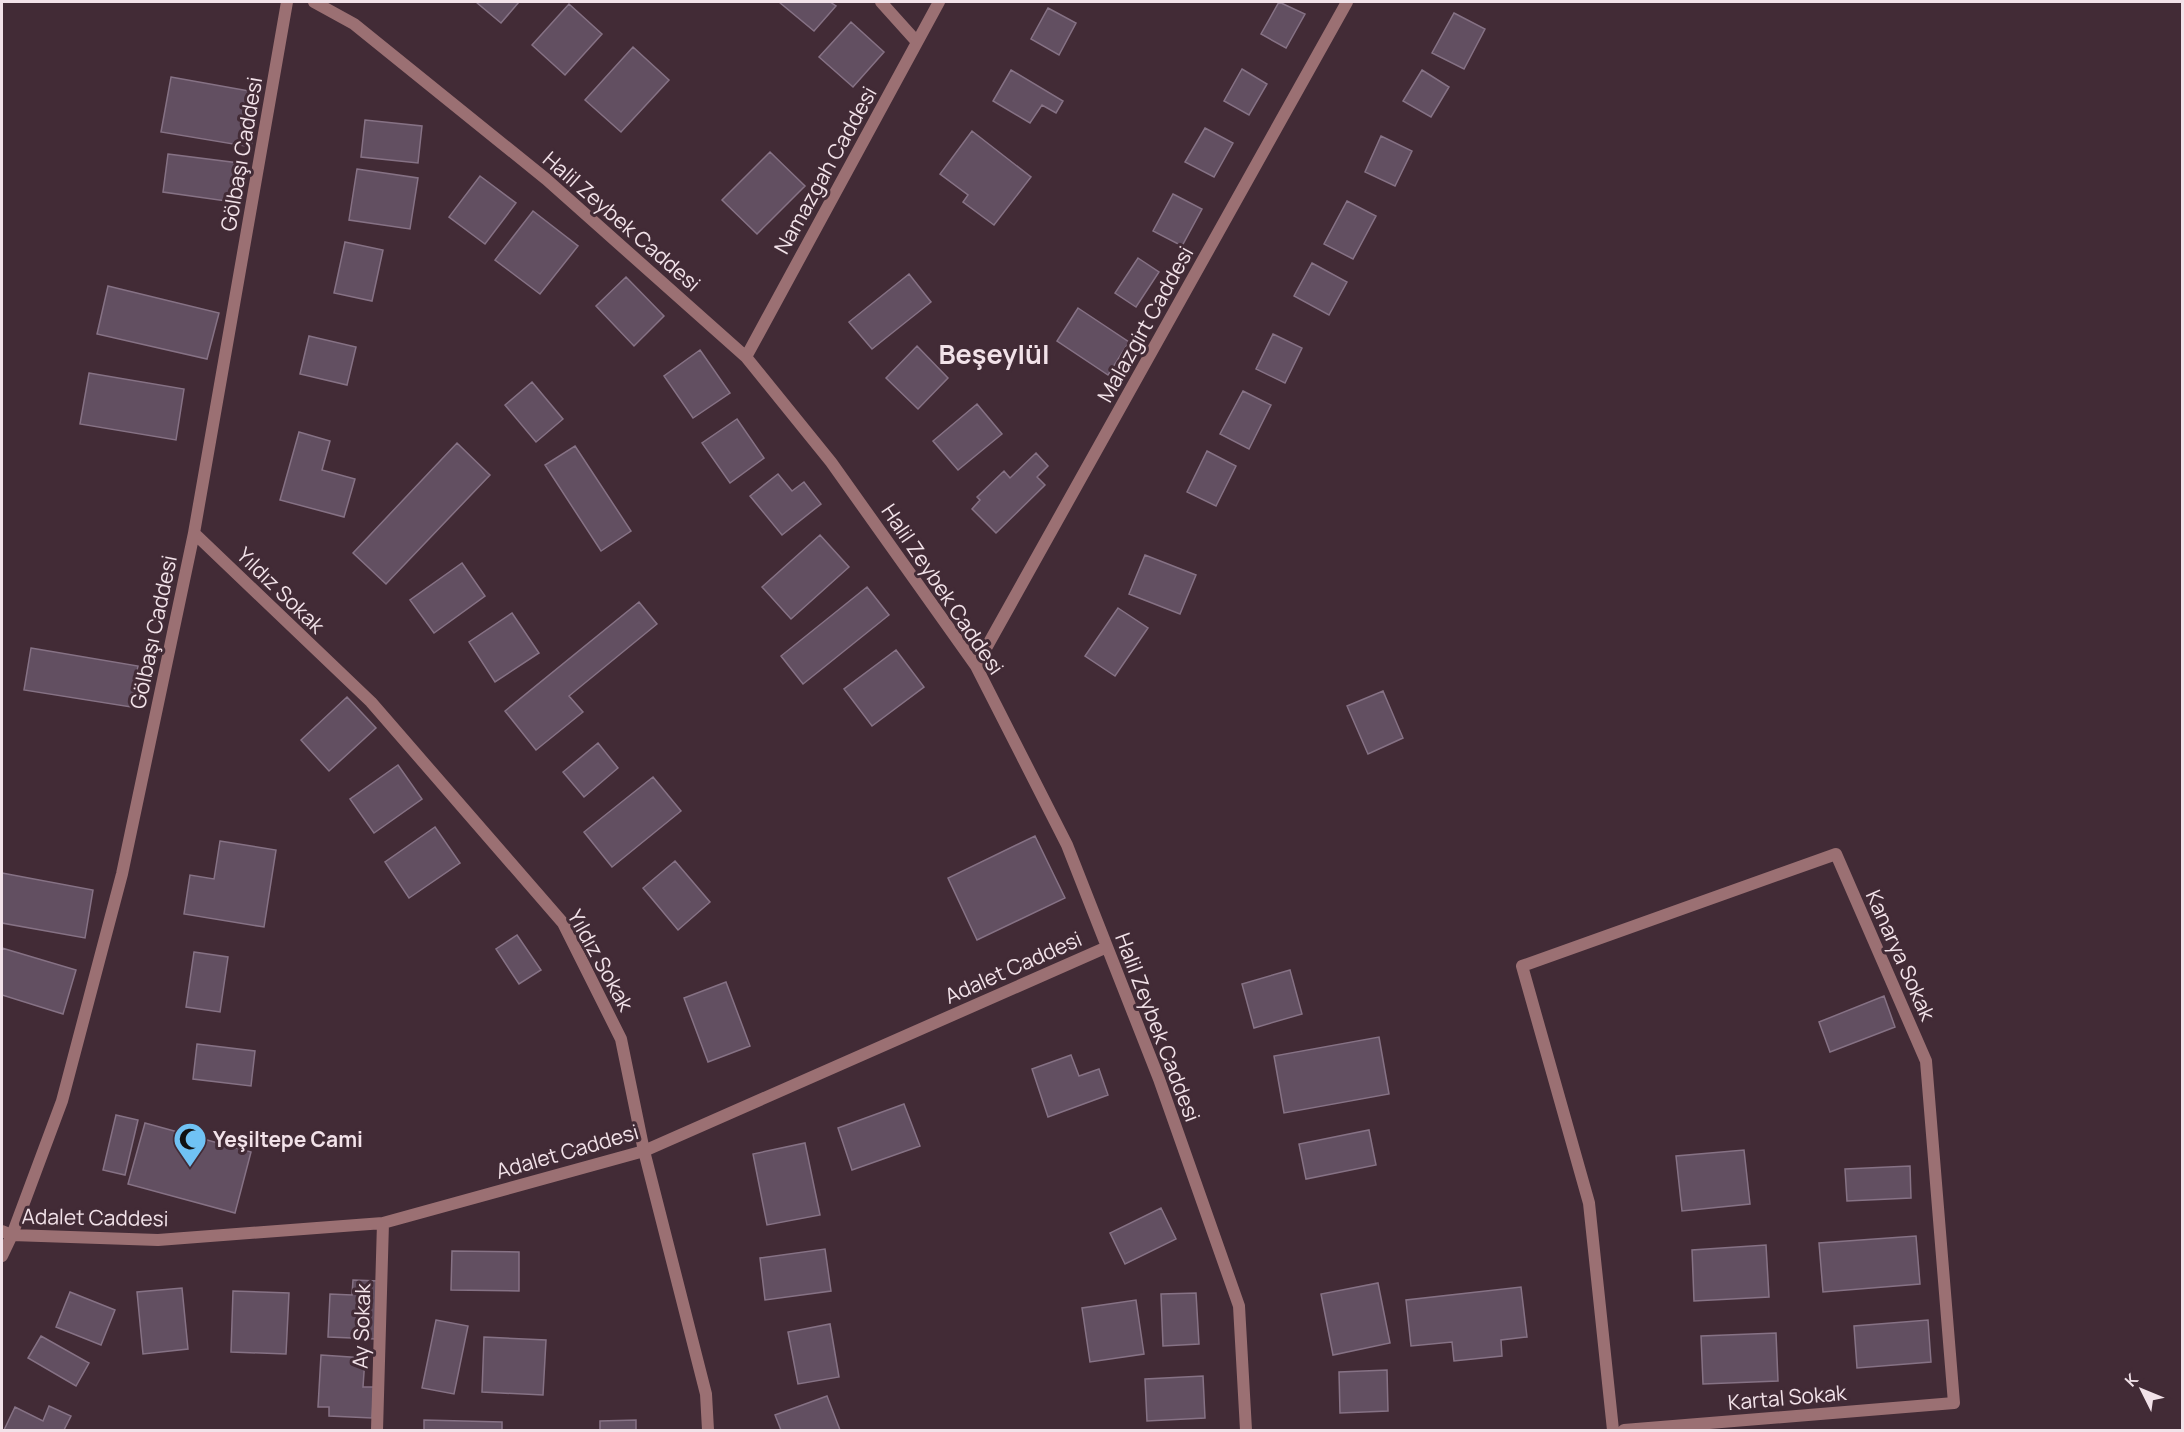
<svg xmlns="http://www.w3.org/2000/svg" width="2184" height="1432" viewBox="0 0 2184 1432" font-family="Manrope,sans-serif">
  <rect width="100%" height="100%" fill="#422b36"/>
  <path fill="#624f61" stroke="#867285" stroke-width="1.5" d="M476,2h43l-18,21z
    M779,2h51l6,4 -22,25z
    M1279,2l26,12 -19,34 -25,-14z
    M569,4l33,30 -37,41 -33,-30z
    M1048,8l28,15 -17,32 -28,-16z
    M1454,13l31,16 -21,40 -32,-16z
    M851,22l33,30 -31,35 -34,-30z
    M633,47l36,33 -48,52 -36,-32z
    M1242,69l25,15 -18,31 -25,-14z
    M1011,70l52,31 -7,12 -14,-8 -12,18 -37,-22z
    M1422,70l27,17 -18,30 -28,-16z
    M171,77l89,16 -9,54 -90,-15z
    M365,120l57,6 -4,37 -57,-6z
    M1205,128l28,15 -19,34 -29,-15z
    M972,131l59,46 -37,48 -31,-23 5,-7 -28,-21z
    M1381,136l31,15 -17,35 -30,-14z
    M770,152l35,34 -48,48 -35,-34z
    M168,154l71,9 -6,39 -70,-10z
    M357,169l61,9 -8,51 -61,-9z
    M480,176l36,27 -31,41 -36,-27z
    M1173,194l29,15 -20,37 -29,-15z
    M1347,201l29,15 -23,43 -29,-15z
    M533,211l45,35 -38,48 -45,-34z
    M345,242l38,8 -11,51 -38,-8z
    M1138,258l21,14 -23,35 -21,-14z
    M1312,263l35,19 -18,33 -35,-19z
    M909,274l22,28 -59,47 -23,-27z
    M626,277l38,39 -30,30 -38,-40z
    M108,286l111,27 -12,46 -110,-25z
    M1078,308l51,34 -21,33 -51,-34z
    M1273,334l29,14 -17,35 -29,-14z
    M309,336l47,11 -9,38 -47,-11z
    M917,346l31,32 -30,31 -32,-31z
    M700,350l30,43 -37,25 -29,-42z
    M89,373l95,16 -8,51 -96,-16z
    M532,382l31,37 -27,23 -31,-37z
    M1243,391l28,14 -22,44 -29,-15z
    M977,404l25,30 -44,36 -25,-29z
    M737,419l27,39 -34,25 -28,-40z
    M299,432l31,9 -8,29 33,9 -11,38 -64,-17z
    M457,443l33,32 -104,109 -33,-31z
    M575,446l56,85 -30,20 -56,-86z
    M1207,451l29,15 -20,40 -29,-14z
    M1036,453l12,13 -11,11 8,8 -49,48 -24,-24 8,-9 -3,-3 27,-26 6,7z
    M778,474l14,17 12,-9 17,22 -39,31 -32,-39z
    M820,535l29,32 -58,52 -29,-32z
    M1145,555l51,20 -16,39 -51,-20z
    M462,563l23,33 -51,37 -24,-33z
    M867,587l22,28 -86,69 -22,-28z
    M639,602l18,22 -88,72 14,16 -47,38 -31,-39z
    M1118,608l30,20 -33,48 -30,-20z
    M512,613l27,40 -44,29 -26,-40z
    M31,648l107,18 -7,41 -107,-17z
    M896,650l28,37 -52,39 -28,-37z
    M1383,691l20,47 -35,16 -21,-48z
    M347,697l29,31 -47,43 -28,-31z
    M598,743l20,25 -34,29 -21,-25z
    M398,765l24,34 -48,34 -24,-34z
    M653,777l28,34 -69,56 -28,-35z
    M435,827l25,36 -51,35 -24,-36z
    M1035,836l30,62 -88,42 -29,-62z
    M220,841l56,9 -12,77 -80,-13 6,-39 24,4z
    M675,861l35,41 -32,28 -35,-42z
    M2,873l91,17 -8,48 -83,-15z
    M517,935l24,35 -22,14 -23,-35z
    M2,948l74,22 -13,44 -61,-19z
    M194,952l34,5 -8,55 -34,-5z
    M1290,970l12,44 -48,14 -12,-44z
    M726,982l24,64 -42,16 -24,-64z
    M1884,996l11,31 -65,25 -11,-30z
    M1379,1037l10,57 -105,19 -10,-57z
    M197,1044l58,7 -4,35 -58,-7z
    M1071,1055l8,21 20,-7 9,26 -60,22 -16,-48z
    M904,1104l16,42 -68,24 -14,-42z
    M116,1115l22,5 -13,55 -22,-5z
    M145,1123l106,29 -16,61 -107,-29z
    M1369,1130l7,35 -70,14 -7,-35z
    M805,1143l15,72 -53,10 -14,-71z
    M1744,1150l6,54 -68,7 -6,-55z
    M1910,1166l1,32 -64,3 -2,-32z
    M1161,1208l15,31 -51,25 -15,-31z
    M1916,1236l4,48 -97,8 -4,-49z
    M1766,1245l3,52 -75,4 -2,-51z
    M825,1249l6,42 -66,9 -5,-42z
    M452,1251l67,1v39l-68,-1z
    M353,1280l26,1 -3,58 -48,-2 2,-43 22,1z
    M1378,1283l12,60 -57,12 -12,-61z
    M1521,1287l6,50 -26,3 1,16 -48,5 -2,-19 -41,4 -5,-46z
    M182,1288l6,61 -45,5 -6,-62z
    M233,1291l56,2 -3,61 -55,-2z
    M70,1292l45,18 -14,35 -45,-18z
    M1196,1293l3,51 -36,2 -2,-52z
    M1136,1300l8,54 -54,8 -8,-54z
    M436,1320l32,6 -14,68 -32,-6z
    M1928,1320l3,42 -74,6 -3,-42z
    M830,1324l9,53 -41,7 -10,-52z
    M1776,1333l2,48 -75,3 -2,-48z
    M41,1336l48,27 -13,23 -48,-28z
    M484,1337l62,3 -3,55 -61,-3z
    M321,1355l44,3 -2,29h11l-2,31 -43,-2v-9h-11z
    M1387,1370l1,41 -48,2 -1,-41z
    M1203,1376l2,42 -58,3 -2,-42z
    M827,1396l13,34h-59l-6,-15z
    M49,1406l22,10 -7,14h-60l11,-23 28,14z
    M424,1420l78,2v8h-78z
    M636,1420v10h-36v-9z"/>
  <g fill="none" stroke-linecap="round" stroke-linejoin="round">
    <path stroke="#9b7073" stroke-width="12" d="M314,2l40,22 192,155 200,178 85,105 145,204 91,179 92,234 80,227 7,124
      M881,2l36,40
      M746,357l193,-355
      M194,533l177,169 192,221 58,116 23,112 62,243 2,36
      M976,666l371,-664
      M2,1231l10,4 146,5 225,-17 261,-72 463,-204
      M2,1256l10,-21 50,-134 60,-227 72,-341 93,-531
      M377,1430l6,-207
      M1613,1430l-24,-227 -67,-237 314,-112 90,207 28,342 -330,27"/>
  </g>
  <defs>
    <symbol id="mosque-pin" viewBox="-11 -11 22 30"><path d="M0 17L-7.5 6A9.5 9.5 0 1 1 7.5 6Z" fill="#70c2f4" stroke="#422b36"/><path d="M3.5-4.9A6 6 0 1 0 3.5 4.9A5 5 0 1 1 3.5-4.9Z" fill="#111"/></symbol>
  </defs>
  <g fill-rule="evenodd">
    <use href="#mosque-pin" x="171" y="1120" width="38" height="52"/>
  </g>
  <g text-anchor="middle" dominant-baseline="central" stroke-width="6" stroke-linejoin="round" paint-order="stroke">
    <g font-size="21" fill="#f2e2e9" stroke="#422b36">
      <text transform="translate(241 154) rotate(-80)">Gölbaşı Caddesi</text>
      <text transform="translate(825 170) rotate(-61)">Namazgah Caddesi</text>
      <text transform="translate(622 221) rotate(41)">Halil Zeybek Caddesi</text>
      <text transform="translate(1145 324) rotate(-61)">Malazgirt Caddesi</text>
      <text transform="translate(943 589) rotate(56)">Halil Zeybek Caddesi</text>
      <text transform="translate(281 590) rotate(44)">Yıldız Sokak</text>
      <text transform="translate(153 632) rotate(-78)">Gölbaşı Caddesi</text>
      <text transform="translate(1901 955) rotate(66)">Kanarya Sokak</text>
      <text transform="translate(601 960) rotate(61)">Yıldız Sokak</text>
      <text transform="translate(1013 967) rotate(-24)">Adalet Caddesi</text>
      <text transform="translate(1158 1027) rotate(69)">Halil Zeybek Caddesi</text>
      <text transform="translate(567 1151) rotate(-16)">Adalet Caddesi</text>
      <text transform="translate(95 1217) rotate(1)">Adalet Caddesi</text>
      <text transform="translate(361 1326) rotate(-88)">Ay Sokak</text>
      <text transform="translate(1787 1397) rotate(-5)">Kartal Sokak</text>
    </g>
    <g font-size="21" font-weight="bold" fill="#f2e2e9" stroke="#422b36" text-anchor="start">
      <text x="213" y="1139">Yeşiltepe Cami</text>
    </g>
    <g font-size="27" font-weight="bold" fill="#f2e2e9" stroke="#422b36">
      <text x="994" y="353">Beşeylül</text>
    </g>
  </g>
  <rect width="2184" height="1432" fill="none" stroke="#f2e2e9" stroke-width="6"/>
  <g transform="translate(2142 1390) rotate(313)" stroke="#422b36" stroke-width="4.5" paint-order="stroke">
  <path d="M0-4.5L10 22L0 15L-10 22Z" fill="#f2e2e9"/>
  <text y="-9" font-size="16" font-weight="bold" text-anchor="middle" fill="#f2e2e9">K</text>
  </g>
</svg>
